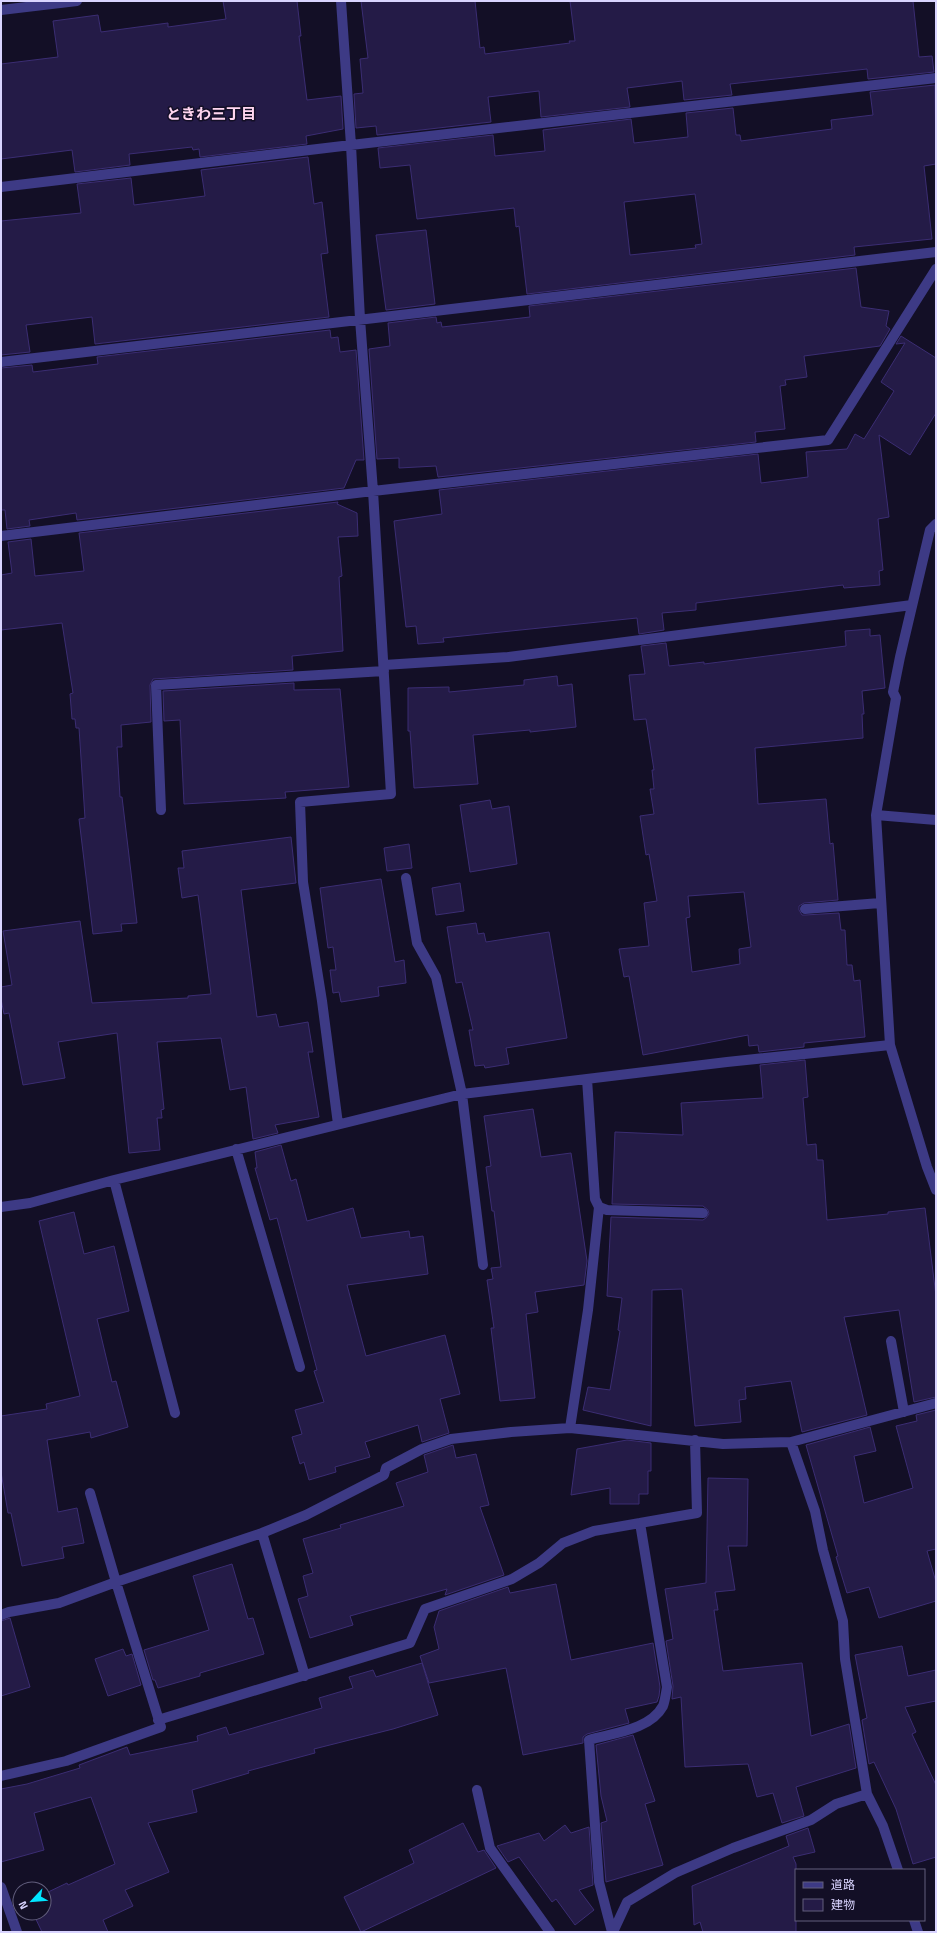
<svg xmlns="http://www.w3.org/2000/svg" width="937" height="1933" viewBox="0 0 937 1933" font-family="'Titillium Web','Noto Sans JP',sans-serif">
  <rect width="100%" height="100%" fill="#130f26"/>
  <path fill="#241b47" stroke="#3b2d73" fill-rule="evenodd" d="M223,1h74l4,35h-2l8,64 34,-4 2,33 -37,7 1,8 -107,13 -1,-8 -6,1 -1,-3 -63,7 1,11 -55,7 -3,-22 -71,9v-95l57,-7 -5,-36 45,-6 3,17 67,-9v4l58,-8z
    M361,1h114l5,47 4,-1 1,7 85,-11 -1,-2h6l-5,-40h343l6,56 13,-1 2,16 -66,7 -1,-10 -137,15 2,11 -48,5 -2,-19 -55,7 3,19 -89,10 -2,-26 -51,6 3,25 -114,13 -1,-9 -20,2 -2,-34 9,-1 -3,-34 8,-1z
    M935,85l1,79 -12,2 8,73 -78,8 1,8 -328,39 -8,-68 -3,1 -2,-19 -97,11 -7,-54 -30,3 -2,-20 115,-13 2,21 50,-5 -2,-21 88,-11 3,24 54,-6 -2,-24 47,-5 3,27h4l1,6 91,-12 -1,-9 42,-5 -3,-23zM695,194l7,50 -7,1 1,3 -66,7 -6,-53z
    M308,157l6,47 8,-2 6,51 -7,1 8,63 -234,27 -3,-27 -66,8 4,27 -29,3v-134l80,-8 -4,-29 54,-6 3,27 71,-9 -4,-26z
    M426,230l9,74 -49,6 -10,-75z
    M856,268l5,39 28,4 -3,15 4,3 -10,17 -76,10 3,21 -22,3 1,5 -6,1 5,43 -30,3 1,10 -318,35 -2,-11 -37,2v-10l-22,1 -8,-110 21,-3 -2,-23 48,-6 1,6 4,-1 1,5 45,-5 43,-5 -1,-11z
    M330,330l1,8 7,-1 2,15 16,-2 8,110h-8l-12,28 -267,32 -1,-7 -47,7 1,6 -23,3 -2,-19h-4v-142l31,-3 1,7 65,-8 -1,-7z
    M901,336l35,22v55l-26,42 -31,-20 10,82 -11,2 5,51 -4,1 1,14 -36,3 -1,-3 -147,18v7l-34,3 2,17 -25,4 -2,-16 -194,20 1,4 -26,2 -2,-18 -10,1 -12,-106 48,-7 -3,-24 319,-36 3,29 47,-6 -2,-25 41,-3 8,-15 9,5 30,-48 -13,-9 24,-39 -9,1z
    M338,502l-1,2 20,9 1,23 -20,1 4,39 -3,1 4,74 -51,5 1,14 -140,9 -3,6 1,37 -30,3 1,22h-5l3,50h2l15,126 -16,1 1,7 -29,3 -14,-115 6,-1 -6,-90h-3l-1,-9h-3l-2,-25 3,-1 -11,-70 -61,7v-55l11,-2 -4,-31 23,-3 4,37 49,-5 -5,-38z
    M870,629v7l10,-1 5,53 -23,3 2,23h-2l1,24 -108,10 3,56 68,-5 4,45 3,-1 5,57 -34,3 -5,3v4l3,5h3l34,-2 2,17h4l2,35h5l2,16 6,-1 5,57 -61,6v4l-45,5 -1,-7 -9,1 -1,-11 -105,20 -14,-79 -5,1 -5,-28 30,-3 -5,-43 13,-2 -8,-47 -3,1 -6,-39 14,-2 -4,-25h4l-2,-19h2l-8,-51 -12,1 -5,-45 16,-1 -4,-28 25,-3 3,23 35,-4v2l142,-18 -1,-15zM744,892l7,55 -12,2 1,15 -48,8 -6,-54 4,-1 -2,-21z
    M557,676l1,10 14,-2 4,43 -46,5v-2l-57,5 5,49 -64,4 -4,-57h-2v-43l41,-1v5l75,-7v-5z
    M294,683v7l46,-1 9,98 -64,5 1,6 -102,6 -4,-84 -16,1 -1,-30z
    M490,800l2,9 17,-3 8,58 -47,8 -10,-67z
    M291,837l5,46 -55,7 16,127 19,-3 3,13 29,-5 5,30h-5l11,65 -44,8 3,8 -25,6 -7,-52 -16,3 -9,-52 -64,4 7,67 -3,1 1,8h-5l3,32 -31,3 -12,-120 -59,9 7,36 -42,7 -14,-72 -5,1 -3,-15v-12l11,-2 -9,-54 77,-10 12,82 96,-5v-2l23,-2 -13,-99 -16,3 -4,-30h6l-2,-17z
    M409,844l3,24 -25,3 -3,-23z
    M381,879l14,83 9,-2 2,23 -28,4 1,9 -38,6 -2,-10 -6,1 -3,-23h6l-3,-23 -5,1 -8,-60z
    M460,883l4,28 -28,4 -4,-27z
    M476,923l2,11 6,-1 2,9 63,-10 18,106 -61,10 3,16 -24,4 -1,-3 -9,1 -6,-36h4l-11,-48 -6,1 -9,-56z
    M805,1060l3,37 -5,1 4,47 9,-1 1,16h6l4,60 61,-6v-2l37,-4 11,88v101l-22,5 -15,-92 -55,7 23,98 -65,17 -11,-51 -46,6 1,12 -7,1 2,22 -46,4 -13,-137 -30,1 -1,136 -68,-16 5,-23 22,3 10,-59 -2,-1 4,-32 -15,-2 4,-79 92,3 3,-2 3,-4 -1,-4 -5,-4 -91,-2 3,-72 68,3 -2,-32 82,-5 -3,-33z
    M533,1109l8,48 30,-4 16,108 -3,24 -49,7 3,20 -12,2 9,84 -35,3 -9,-73h3l-7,-48 6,-1 -2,-11 10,-1 -7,-56h-2l-6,-44 5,-1 -7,-50z
    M281,1145l10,36 5,-2 11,42 46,-13 8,30 48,-7 1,7 13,-2 5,38 -81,11 19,71 79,-21 15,59 -20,5 9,34 -27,9 -4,-17 -53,17 5,15 -35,10 1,5 -27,8 -5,-18 -4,2 -8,-27 10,-3 -7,-24 29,-8 -10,-31 3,-1 -40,-152 -7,2 -15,-52h2l-2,-16z
    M74,1212l10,42 30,-8 15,65 -32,8 15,63 4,-1 12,46 -37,11 -1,-6 -43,8 11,72 19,-4 7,35 -22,4 2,11 -42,8 -11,-53h-3l-7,-41v-56l46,-7 -1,-5 34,-8 -41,-175z
    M936,1410v139l-9,2 9,31v19l-57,17 -10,-31 -22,6 -11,-36 2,-1 -32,-111 64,-18 6,24 -22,5 10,47 49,-15 -17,-62 21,-5 -1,-6z
    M627,1440l24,3v28h-3v23h-9v10h-29v-16l-39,7 6,-46z
    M453,1445l3,13 20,-4 13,51 -9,2 24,68 -59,20 2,-6 -97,27 3,9 -43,13 -12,-39 10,-3 -5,-20 10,-3 -10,-34 38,-11 -1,-3 64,-19 -8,-23 32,-11 -4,-17z
    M708,1478l40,1 -1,67h-19l7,44 -20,2 3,18h-4l9,61 79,-8 9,73 38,-12 7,44 -60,19 8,29 -22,7 -9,-30 -16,4 -9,-33 -63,3 -4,-70 -9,2 1,-13 -7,-45 7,-2 -8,-50 41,-6z
    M232,1564l16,55 5,-1 11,36 -64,19v3l-42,12 -3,-8h-2l-9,-30 65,-20 -16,-54z
    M556,1584l15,76 82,-17 7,44 -1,9 -2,6 -32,7 4,14 -42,11 -4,3v6l-60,12 -17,-87 -77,15 -9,-27 19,-7 -5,-22 5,-16 69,-24 2,6z
    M10,1618l20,69 -29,9v-75z
    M902,1646l6,30 28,-6v31l-31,6 11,25 -4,2 24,51v72l-23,7 -17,-55 -22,-47 -5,2 -7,-44 5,-2 -12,-63z
    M123,1649l3,7 6,-2 9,31 -33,11 -13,-37z
    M422,1663l16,52 -45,14 -79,20 1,4 -67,18 1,2 -57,17 5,22 -49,11 21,49 -44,18 8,16 -30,14 5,12h-66l-9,-19h11v-19l23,-11 1,2 47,-21 -24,-67 -57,16 10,37 -43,12v-73l26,-5 53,-16 -1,-3 48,-18 3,8 68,-14 -1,-5 29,-9 3,8 93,-27 -3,-10 34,-10 -4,-11 24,-7 3,7z
    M633,1735l22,66 -10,3 18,61 -57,17 -5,-59 6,-2 -6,-25 -5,-51z
    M463,1823l15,29 6,-2 12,18 -135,64 -17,-35 70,-34 -5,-13z
    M565,1825l6,8 18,-6 4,58 -14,5 15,20 -19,15 -19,-26 -4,3 -33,-45 -11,5 -11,-16 42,-13 5,8z
    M808,1828l7,24 -22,5 3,7v68h-93l-3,-10 -6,3 -2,-39 97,-40 -3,-10z"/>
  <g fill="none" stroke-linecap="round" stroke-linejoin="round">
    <path stroke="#3d3a85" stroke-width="10" d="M1,10l76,-9
      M1,187l350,-42 585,-67
      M1,362l935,-110
      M936,524l-6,6 -30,127 -7,35 3,6 -20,117 14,230 37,122 9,23
      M1,536l372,-45 455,-51 108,-171
      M384,665l124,-8 404,-52
      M161,810l-5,-125 228,-14
      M876,815l60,5
      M406,878l11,65 19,34 26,117 21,171
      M805,909l75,-6
      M587,1079l8,120 4,8 8,3 96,3
      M338,1124l-16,-123 -19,-119 -3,-80 91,-8 -18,-303 -13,-172 -9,-174 -10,-144
      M236,1149l64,218
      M114,1180l61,233
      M1,1207l29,-4 84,-23 348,-86 265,-32 163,-17
      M891,1341l13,71
      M570,1428l18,-118 11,-103
      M791,1442l24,69 8,39 20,71 2,38 22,135 16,32 15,44
      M262,1533l43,143
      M1,1615l8,-3 50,-9 57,-21 146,-49 44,-18 78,-40 2,-7 36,-19 29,-10 60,-7 59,-4 153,16 68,-2 145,-39
      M158,1720l252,-77 15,-34 87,-30 27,-16 24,-20 31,-12 46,-8
      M1,1776l65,-15 95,-34 -45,-145 -26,-89
      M477,1790l13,58 60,84
      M1,1887l16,45
      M914,1920l4,12
      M612,1932l-13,-50 -10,-142c24,-7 61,-10 74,-34 2,-5 3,-13 4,-19l-27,-164 57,-10 -2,-73
      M613,1932l14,-30 48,-29 58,-25 78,-28 25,-16 31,-10"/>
  </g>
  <g text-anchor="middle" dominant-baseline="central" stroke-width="3" stroke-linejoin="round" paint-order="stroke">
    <g font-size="15" font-weight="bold" fill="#ffd6f0" stroke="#130f26">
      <text x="211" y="113">ときわ三丁目</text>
    </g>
  </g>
  <rect width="937" height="1933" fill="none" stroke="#d9d4ff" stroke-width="4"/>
  <rect x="795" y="1869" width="130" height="52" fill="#130f26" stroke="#625e7d"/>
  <rect x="803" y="1882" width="20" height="6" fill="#3d3a85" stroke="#625e7d"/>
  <text x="831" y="1889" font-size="12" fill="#d9d4ff">道路</text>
  <rect x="803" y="1899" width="20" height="12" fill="#241b47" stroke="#625e7d"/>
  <text x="831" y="1909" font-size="12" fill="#d9d4ff">建物</text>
  <g transform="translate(32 1901) rotate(244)"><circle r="19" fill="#130f26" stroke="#625e7d"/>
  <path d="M0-3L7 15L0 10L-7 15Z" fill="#00e5ff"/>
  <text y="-6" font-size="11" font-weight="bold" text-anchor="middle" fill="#d9d4ff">N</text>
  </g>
</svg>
